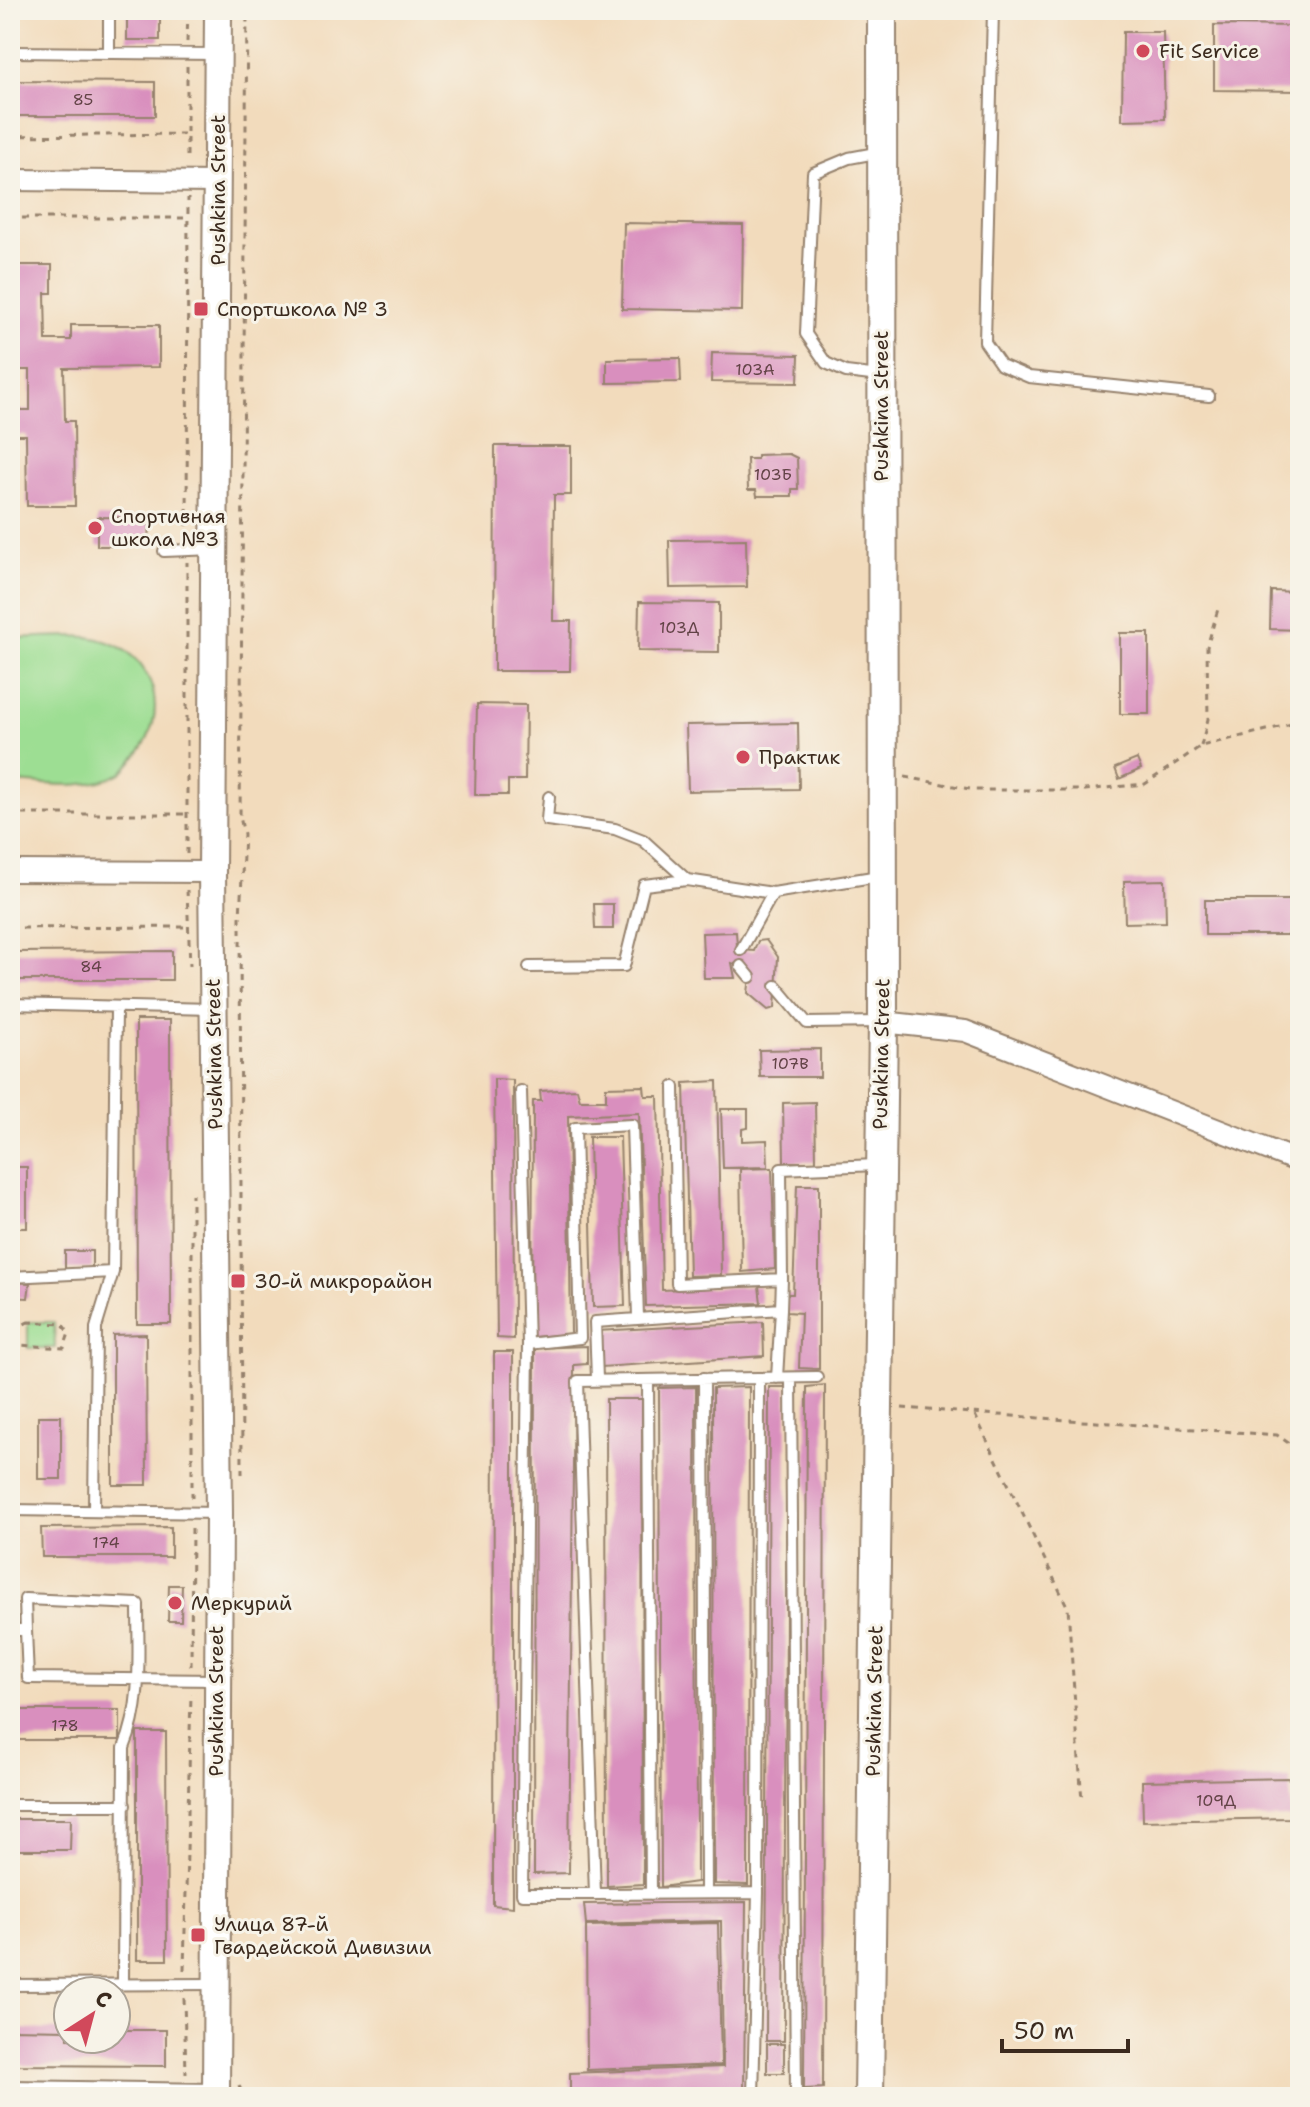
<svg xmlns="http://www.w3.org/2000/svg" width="1310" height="2107" viewBox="0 0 1310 2107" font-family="'Shantell Sans',sans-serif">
  <rect width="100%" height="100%" fill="#f7f3e8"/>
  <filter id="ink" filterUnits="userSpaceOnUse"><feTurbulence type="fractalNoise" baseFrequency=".0125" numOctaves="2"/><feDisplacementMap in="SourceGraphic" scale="16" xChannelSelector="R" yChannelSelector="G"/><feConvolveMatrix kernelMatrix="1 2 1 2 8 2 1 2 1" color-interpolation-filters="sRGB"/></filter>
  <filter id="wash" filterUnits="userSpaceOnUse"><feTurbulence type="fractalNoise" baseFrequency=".006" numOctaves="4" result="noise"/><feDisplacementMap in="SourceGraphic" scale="32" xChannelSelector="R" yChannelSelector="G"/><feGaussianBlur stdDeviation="1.8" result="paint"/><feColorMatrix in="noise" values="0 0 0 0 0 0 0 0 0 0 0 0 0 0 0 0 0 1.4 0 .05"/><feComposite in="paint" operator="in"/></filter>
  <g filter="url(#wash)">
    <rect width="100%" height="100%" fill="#f2dbbc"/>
    <path fill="#9dde93" stroke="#6c8458" stroke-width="2" d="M10,638c26,0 69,-5 92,2 54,15 69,75 34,116 -5,6 -10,14 -17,18 -30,17 -76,9 -109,8z
      M28,1322h26l1,26h-27z"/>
    <g id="blocks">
      <path fill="#d98fbe" d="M127,10h33v30h-33z
        M1214,25l86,1v65l-86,-1z
        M1123,32h40l2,87 -43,1z
        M10,81l145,1v34h-145z
        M624,223l119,2 -1,86 -120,-2z
        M10,265h42v28h-7l1,47h25v-15h88v42l-95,1 1,53h9l1,85h-48l-1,-71h-16v-44h9v19h11v-40h-20z
        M712,353l87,2 -1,28 -87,-1z
        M680,358l1,24 -74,1v-24z
        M495,446h76v49h-17l-1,126h18l-1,50h-76z
        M789,454l8,4 1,31h-6v7h-35l-1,-6h-8l-1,-31h10v-4z
        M97,517l53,1 -1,28h-52z
        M746,539l1,48 -77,1 -1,-48z
        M1271,591l29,1v38l-30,-1z
        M639,602l80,1v49l-81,-1z
        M1120,633h29v81h-29z
        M477,704l49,1 -1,75h-17v15h-33z
        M798,723l1,66 -111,2 -2,-66z
        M1137,759l4,10 -22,10 -4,-11z
        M1165,880l1,42 -41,1 -1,-42z
        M1205,900h95v35h-95z
        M594,904h19v25h-18z
        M736,932l1,14 4,4 13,1 4,-10 8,-1 12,17 -3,51 -7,2 -20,-17 2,-16 -9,-11 -9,-3 3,15h-31l-2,-45z
        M172,951v29h-162v-28z
        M136,1020h34l1,304h-34z
        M820,1049v28h-60l-1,-27z
        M494,1079l19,1 1,259 -17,-1z
        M717,1081l4,194 -32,1 -5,-193z
        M644,1086l1,10h13l4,194 97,-4 2,17 -115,3 -7,-193 -71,3 3,218 -39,3 1,-236h8l-1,-10 37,-2 3,11h26v-13z
        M815,1102l1,60h-32l-1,-59z
        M721,1109h27v19l-6,1v12l25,-1 1,27 -45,1z
        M589,1137h31l5,169 -32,1z
        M10,1167h17v61h-17z
        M772,1168l3,101 -33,3 -2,-103z
        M797,1185h22v184l-20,-1 2,-55 -14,-1 -1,-18h7z
        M65,1251h27v18h-27z
        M10,1282l20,1 -2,15 -18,-1z
        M763,1322l1,34 -163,11 -4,-36z
        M146,1334l1,151h-34v-150z
        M587,1346v18l-13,1 -5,508 -35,1 1,-526z
        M494,1352h19v555l-20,-2z
        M825,1385l-2,703 -19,1 3,-702z
        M696,1387l1,495 -36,5 -2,-499z
        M749,1387l-1,498 -34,-1 -1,-496z
        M769,1387h18l-3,654h-18z
        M606,1399h36l1,485 -36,2z
        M38,1416h23v63h-23z
        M171,1527v30h-129l-1,-29z
        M169,1585h13l-1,36h-13z
        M10,1710h110v30h-110z
        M137,1732h29l1,228h-30z
        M1290,1778l1,40 -148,3 -1,-40z
        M10,1819h61l-1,31h-60z
        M746,1902l-2,188 -174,1v-18l153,-6 -2,-146 -135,3 -2,-20z
        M718,1923l3,142 -134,5 -1,-144z
        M10,2029l58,1v9h48v-9h50v36l-156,-1z
        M767,2044h17v29h-17z"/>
    </g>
  </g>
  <g filter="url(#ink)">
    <use href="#blocks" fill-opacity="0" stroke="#96826d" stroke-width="2"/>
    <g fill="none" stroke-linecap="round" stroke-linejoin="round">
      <defs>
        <path id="service" d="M993,10l-8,332 16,23 28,12 180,19
          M109,51v-41
          M10,52l205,2
          M879,376l-33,-4 -20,-9 -20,-29 7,-161 36,-15 32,-6
          M164,551l51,-2
          M549,797l-2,23 68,9 28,11 44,40
          M741,950l32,-57
          M741,966l9,11
          M529,967l95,-1 20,-81 43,-5 86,13 106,-17
          M776,986l31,37 74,-1
          M10,1004l202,5
          M674,1087l3,197 105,-5 -1,-110 96,-4
          M521,1091l7,253 -6,550h73
          M10,1277l103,-5 3,-263
          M781,1309l1,-30
          M528,1344l52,-6 -5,-210 57,-3 6,192
          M704,1378l2,515
          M791,1378l5,719
          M597,1379l-2,-57 186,-13 -4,69
          M648,1382l3,512
          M10,1510l209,3
          M94,1510l2,-182 17,-56
          M10,1630h16l2,48 189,2
          M26,1630l-1,-31 113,5c0,48 5,99 -14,144l-1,236
          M10,1805h115
          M758,1893l1,-515
          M10,1985l205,-1
          M753,2097l5,-204 -163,1 -17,-513 239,-4"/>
        <path id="minor" d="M10,180l208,2
          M10,871l202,1
          M883,1022l82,9 335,131"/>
        <path id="tertiary" d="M10,2094l204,3
          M216,2097l3,-584 -7,-641 6,-862"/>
        <path id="secondary" d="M869,2097l14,-1075 -1,-1012"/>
      </defs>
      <use href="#service" stroke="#96826d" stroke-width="14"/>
      <use href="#minor" stroke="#96826d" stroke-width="24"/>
      <use href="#tertiary" stroke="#96826d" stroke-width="30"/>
      <use href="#secondary" stroke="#96826d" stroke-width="32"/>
      <path stroke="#96826d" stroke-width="3" stroke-dasharray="6 6" stroke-linecap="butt" d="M187,42l1,-32
        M187,66v96
        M10,136l177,-2
        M10,218h178
        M187,538l1,-340
        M1201,746l7,-27 -1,-72 11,-38
        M905,777l70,13h110l60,-6 56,-38 99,-24
        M10,814h176
        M187,854v-292
        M187,890l3,76
        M10,928l177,-1
        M10,1317l7,11
        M28,1322l34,2 7,9 -5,15 -45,-3 -2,-17z
        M902,1408l375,27 23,16
        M975,1415l93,193 14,193
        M242,1474l-2,-556 4,-84 -4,-17 7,-807
        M192,1498v-304
        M191,1666l1,-140
        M184,1970l7,-276
        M184,1998l2,76
        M239,2085l4,12"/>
      <use href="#service" stroke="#fff" stroke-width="10"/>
      <use href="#minor" stroke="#fff" stroke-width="20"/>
      <use href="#tertiary" stroke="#fff" stroke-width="26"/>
      <use href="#secondary" stroke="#fff" stroke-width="28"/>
    </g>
  </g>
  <g fill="#d1495b" stroke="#f7f3e8" stroke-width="3">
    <circle cx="1143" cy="51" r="8"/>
    <rect x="193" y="301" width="16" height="16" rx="4"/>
    <circle cx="95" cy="528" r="8"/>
    <circle cx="743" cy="757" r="8"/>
    <rect x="230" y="1273" width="16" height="16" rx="4"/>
    <circle cx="175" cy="1603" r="8"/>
    <rect x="190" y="1927" width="16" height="16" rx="4"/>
  </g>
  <g text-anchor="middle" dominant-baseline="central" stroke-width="6" stroke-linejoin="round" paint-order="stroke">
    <g font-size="16" fill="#624346">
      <text x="83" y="99">85</text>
      <text x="755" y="369">103А</text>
      <text x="773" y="474">103Б</text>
      <text x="679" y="627">103Д</text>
      <text x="91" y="966">84</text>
      <text x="790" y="1063">107В</text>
      <text x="106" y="1542">174</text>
      <text x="65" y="1725">178</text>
      <text x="1216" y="1800">109Д</text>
    </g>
    <g font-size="20" fill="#3b2a1e" stroke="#f7f3e8" text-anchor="start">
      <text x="1159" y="51">Fit Service</text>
      <text x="217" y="309">Спортшкола № 3</text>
      <text x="111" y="516">Спортивная<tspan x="111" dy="23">школа №3</tspan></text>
      <text x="759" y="757">Практик</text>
      <text x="254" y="1281">30-й микрорайон</text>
      <text x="191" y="1603">Меркурий</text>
      <text x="214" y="1924">Улица 87-й<tspan x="214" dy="23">Гвардейской Дивизии</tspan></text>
    </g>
    <g font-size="20" fill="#3b2a1e" stroke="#f7f3e8">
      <text transform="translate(218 190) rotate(-90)">Pushkina Street</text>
      <text transform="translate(881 406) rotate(-90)">Pushkina Street</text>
      <text transform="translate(214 1054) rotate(-91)">Pushkina Street</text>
      <text transform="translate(881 1054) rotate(-89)">Pushkina Street</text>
      <text transform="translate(216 1701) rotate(-90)">Pushkina Street</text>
      <text transform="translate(874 1701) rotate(-89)">Pushkina Street</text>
    </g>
  </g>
  <rect width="1310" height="2107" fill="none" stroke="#f7f3e8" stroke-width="40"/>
  <g transform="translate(92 2015) rotate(36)"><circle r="38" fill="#f7f3e8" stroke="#aca397" stroke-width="2"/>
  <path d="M0-6L14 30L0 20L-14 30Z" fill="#d1495b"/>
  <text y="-12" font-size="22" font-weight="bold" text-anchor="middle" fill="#3b2a1e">С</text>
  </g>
  <path d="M1002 2039v12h126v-12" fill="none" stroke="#3b2a1e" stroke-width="4"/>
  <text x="1014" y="2039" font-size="24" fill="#3b2a1e" stroke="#f7f3e8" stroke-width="6" paint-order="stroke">50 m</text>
</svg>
